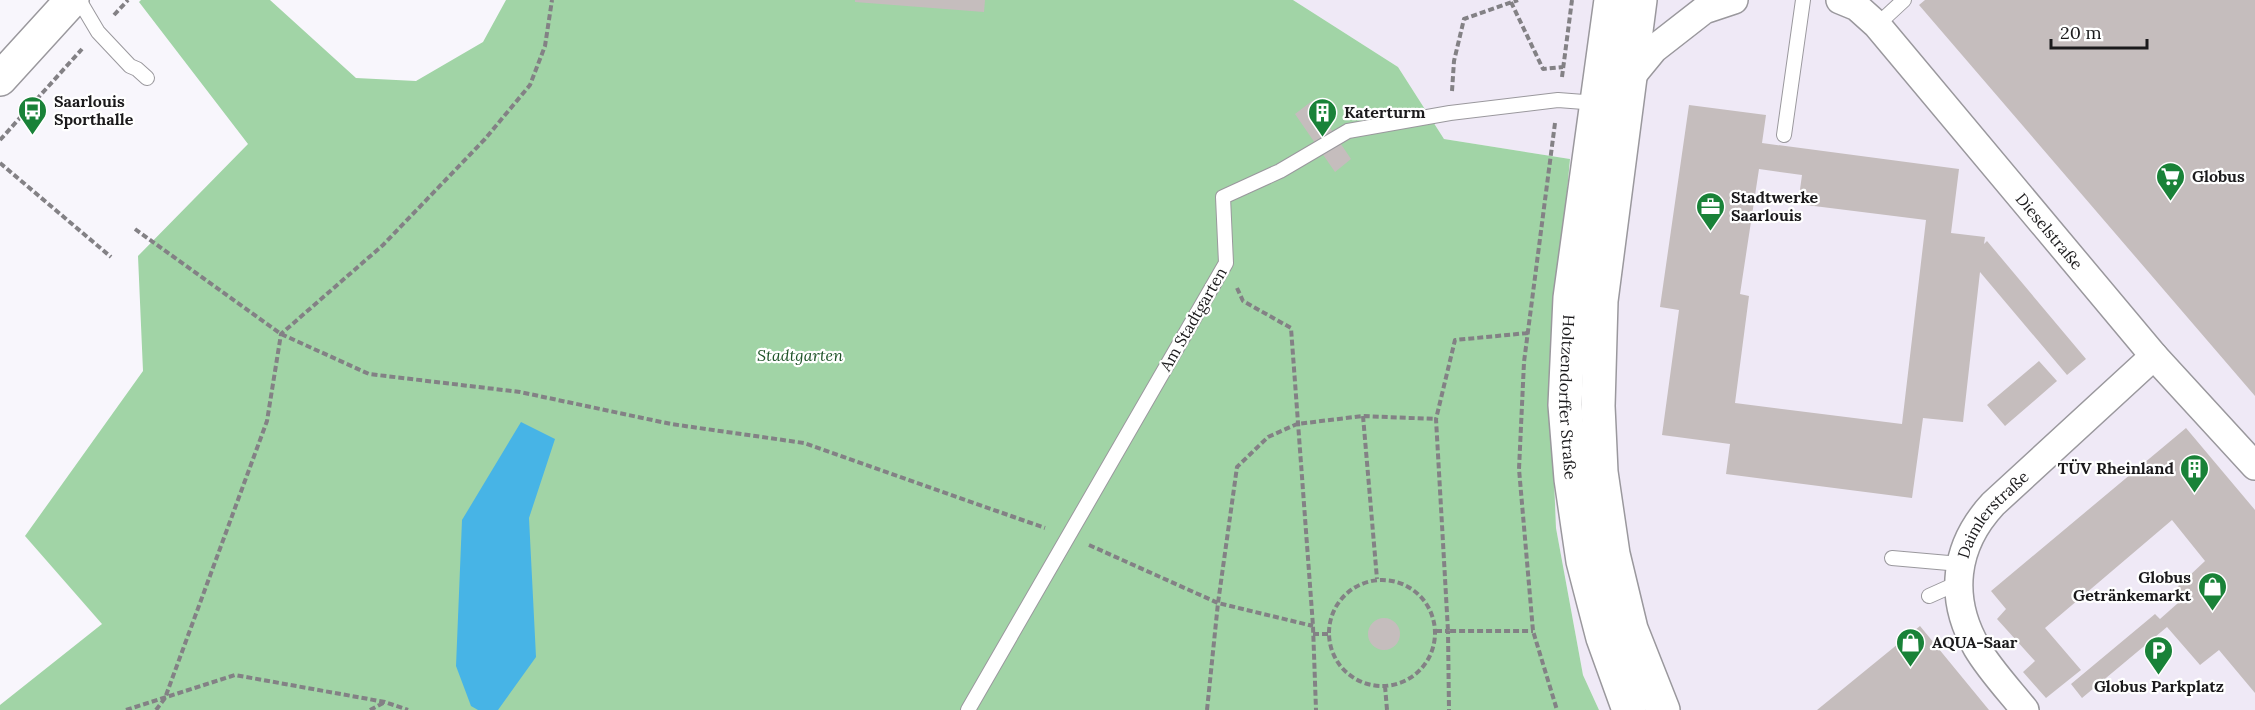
<svg xmlns="http://www.w3.org/2000/svg" width="2255" height="710" viewBox="0 0 2255 710" font-family="Lora,serif">
  <rect width="100%" height="100%" fill="#f8f6fc"/>
  <path fill="#efe9f6" d="M1293,0h962v710h-656l-16,-35 -27,-147 -6,-149 20,-220 -126,-20 -46,-72z"/>
  <path fill="#a1d4a6" d="M141,0h129l86,78 60,3 67,-39 23,-42h787l105,67 46,72 126,20 -20,220 6,149 27,147 16,35h-1599v-5l102,-81 -77,-88 118,-165 -5,-115 110,-112 -109,-142z"/>
  <path fill="#47b4e6" d="M521,422l34,17 -26,79 7,139 -38,53h-20l-7,-4 -15,-40 6,-146z"/>
  <path fill="#c5bdbd" fill-rule="evenodd" d="M855,0h130l-1,12 -129,-10z
    M1925,0h330v396l-336,-391z
    M1312,101l39,58 -16,13 -40,-58z
    M1689,105l77,10 -4,28 197,26 -8,64 34,4 -1,7 3,-3 99,118 -19,16 -87,-103 -17,150 -40,-4 -11,80 -186,-24 4,-30 -68,-9 17,-125 -19,-3zM1759,169l43,6 -4,29 128,16 -24,204 -167,-21 14,-107 -9,-2z
    M2039,361l18,20 -52,45 -18,-21z
    M2186,428l69,82v183l-36,-43 -19,15 -33,-38 -85,71 -11,-14 84,-70 5,5 18,-16 -7,-10 34,-32 -33,-41 -127,108 36,42 -35,28 -23,-26 12,-11 -38,-42 9,-10 -15,-18z
    M1368 634a16 16 0 1 1 32 0a16 16 0 1 1-32 0Z
    M1920,626l69,84h-172z"/>
  <g fill="none" stroke-linecap="round" stroke-linejoin="round">
    <defs>
      <path id="service" d="M79,0l19,32 32,34 7,3 10,9
        M1877,25l27,-25
        M1784,135l19,-135
        M1892,558l68,6
        M1929,596l29,-13
        M968,710l258,-447 -3,-66 57,-26 68,-40 102,-18 108,-13 39,3"/>
      <g id="minor">
        <path id="s1" d="M1840,0l17,7 20,18 277,331 101,110"/>
        <path d="M1631,77l23,-28 50,-39 30,-10"/>
        <path id="s2" d="M2025,710c-16,-20 -35,-40 -48,-62 -29,-50 -23,-102 16,-144l161,-148"/>
      </g>
      <g id="tertiary">
        <path id="s3" d="M1611,0l-41,298 -5,107 6,74 12,82 20,77 26,72"/>
        <path d="M1640,0l-39,301 -3,105 3,66 12,82 18,75 32,81"/>
        <path d="M0,79l72,-79"/>
      </g>
    </defs>
    <use href="#service" stroke="#9a989d" stroke-width="16"/>
    <use href="#minor" stroke="#9a989d" stroke-width="30"/>
    <use href="#tertiary" stroke="#9a989d" stroke-width="36"/>
    <path stroke="#838185" stroke-width="4" stroke-dasharray="6 3" stroke-linecap="butt" d="M1511,2l32,67 20,-2
      M114,15l14,-15
      M1562,77l10,-77
      M1452,91l2,-30 10,-42 54,-19
      M1555,123l-31,239 -5,107 14,162 24,79
      M0,140l82,-91
      M0,163l111,94
      M135,229l146,105 88,40 151,18 151,32 133,19 241,85
      M1237,288l6,13 48,27 22,298 3,84
      M1528,333l-73,7 -19,79 12,212h85
      M1363,416l14,163
      M1089,545l129,58 95,23
      M1329 633a53 53 0 1 1 106 0a53 53 0 1 1-106 0Z
      M1436,631h12l1,79
      M1313,634h16
      M1385,686l2,24
      M126,710l109,-35 150,27 23,8
      M156,710l9,-12 102,-277 14,-87 102,-89 102,-106 45,-54 15,-39 7,-46
      M370,710l15,-8
      M1207,710l11,-107 19,-136 31,-30 29,-13 66,-8 73,3"/>
    <use href="#service" stroke="#fff" stroke-width="14"/>
    <use href="#minor" stroke="#fff" stroke-width="27"/>
    <use href="#tertiary" stroke="#fff" stroke-width="33"/>
  </g>
  <defs>
    <symbol id="bus-pin" viewBox="-11 -11 22 30"><path d="M0 17L-7.5 6A9.5 9.5 0 1 1 7.5 6Z" fill="#198238" stroke="#fff"/><path d="M-5-6H5V4H4V6H2V4H-2V6H-4V4H-5ZM-3.5-4V0h7V-4ZM-3.5 1.2v1.5H-2V1.2ZM2 1.2v1.5H3.5V1.2Z" fill="#fff"/></symbol>
    <symbol id="building-pin" viewBox="-11 -11 22 30"><path d="M0 17L-7.5 6A9.5 9.5 0 1 1 7.5 6Z" fill="#198238" stroke="#fff"/><path d="M-4-6H4V6H1V3H-1V6H-4ZM-2.5-4.3h1.7v1.8h-1.7ZM.8-4.3h1.7v1.8H.8ZM-2.5-1h1.7V.8h-1.7ZM.8-1h1.7V.8H.8Z" fill="#fff"/></symbol>
    <symbol id="supermarket-pin" viewBox="-11 -11 22 30"><path d="M0 17L-7.5 6A9.5 9.5 0 1 1 7.5 6Z" fill="#198238" stroke="#fff"/><path d="M-6-5.5h2.5l.6 2H6L4.5 2H-2.5L-4.4-4H-6ZM-1.5 3.2a1.3 1.3 0 1 0 .1 0ZM3 3.2a1.3 1.3 0 1 0 .1 0Z" fill="#fff"/></symbol>
    <symbol id="office-pin" viewBox="-11 -11 22 30"><path d="M0 17L-7.5 6A9.5 9.5 0 1 1 7.5 6Z" fill="#198238" stroke="#fff"/><path d="M-6-3h4V-5.5h4V-3h4V5H-6ZM-1-4.5V-3h2v-1.5ZM-6 0V1H6V0Z" fill="#fff"/></symbol>
    <symbol id="shop-pin" viewBox="-11 -11 22 30"><path d="M0 17L-7.5 6A9.5 9.5 0 1 1 7.5 6Z" fill="#198238" stroke="#fff"/><path d="M-5-2.5h2.3a2.7 3.5 0 0 1 5.4 0H5L5.5 6h-11ZM-1.5-2.5h3a1.5 2.3 0 0 0-3 0Z" fill="#fff"/></symbol>
    <symbol id="parking-pin" viewBox="-11 -11 22 30"><path d="M0 17L-7.5 6A9.5 9.5 0 1 1 7.5 6Z" fill="#198238" stroke="#fff"/><path d="M-3.5-5.5H1a3.5 3.5 0 0 1 0 7H-1V5.5H-3.5ZM-1-3.4V-.6H.8a1.4 1.4 0 0 0 0-2.8Z" fill="#fff"/></symbol>
  </defs>
  <g fill-rule="evenodd">
    <use href="#bus-pin" x="16" y="94" width="33" height="45"/>
    <use href="#building-pin" x="1306" y="96" width="33" height="45"/>
    <use href="#supermarket-pin" x="2154" y="160" width="33" height="45"/>
    <use href="#office-pin" x="1694" y="190" width="33" height="45"/>
    <use href="#building-pin" x="2178" y="452" width="33" height="45"/>
    <use href="#shop-pin" x="2196" y="570" width="33" height="45"/>
    <use href="#shop-pin" x="1894" y="626" width="33" height="45"/>
    <use href="#parking-pin" x="2142" y="634" width="33" height="45"/>
  </g>
  <g text-anchor="middle" dominant-baseline="central" stroke-width="4.5" stroke-linejoin="round" paint-order="stroke">
    <g font-size="16" font-weight="bold" fill="#1b1a1c" stroke="#fff" text-anchor="start">
      <text x="54" y="101">Saarlouis<tspan x="54" dy="18">Sporthalle</tspan></text>
      <text x="1344" y="112">Katerturm</text>
      <text x="2192" y="176">Globus</text>
      <text x="1731" y="197">Stadtwerke<tspan x="1731" dy="18">Saarlouis</tspan></text>
      <text x="2174" y="468" text-anchor="end">TÜV Rheinland</text>
      <text x="2191" y="577" text-anchor="end">Globus<tspan x="2191" dy="18">Getränkemarkt</tspan></text>
      <text x="1932" y="642">AQUA-Saar</text>
      <text x="2159" y="686" text-anchor="middle">Globus Parkplatz</text>
    </g>
    <g font-size="16" fill="#1b1a1c" stroke="#fff">
      <text stroke="none"><textPath href="#s1" startOffset="314">Dieselstraße</textPath></text>
      <text transform="translate(1193 319) rotate(-60)">Am Stadtgarten</text>
      <text stroke="none"><textPath href="#s3" startOffset="400">Holtzendorffer Straße</textPath></text>
      <text stroke="none"><textPath href="#s2" startOffset="226">Daimlerstraße</textPath></text>
    </g>
    <g font-size="16" font-style="italic" fill="#1c5226" stroke="#fff">
      <text x="800" y="355">Stadtgarten</text>
    </g>
  </g>
  <path d="M2051 39v9h96v-9" fill="none" stroke="#1b1a1c" stroke-width="3"/>
  <text x="2060" y="39" font-size="18" fill="#1b1a1c" stroke="#ffffff" stroke-width="4.5" paint-order="stroke">20 m</text>
</svg>
